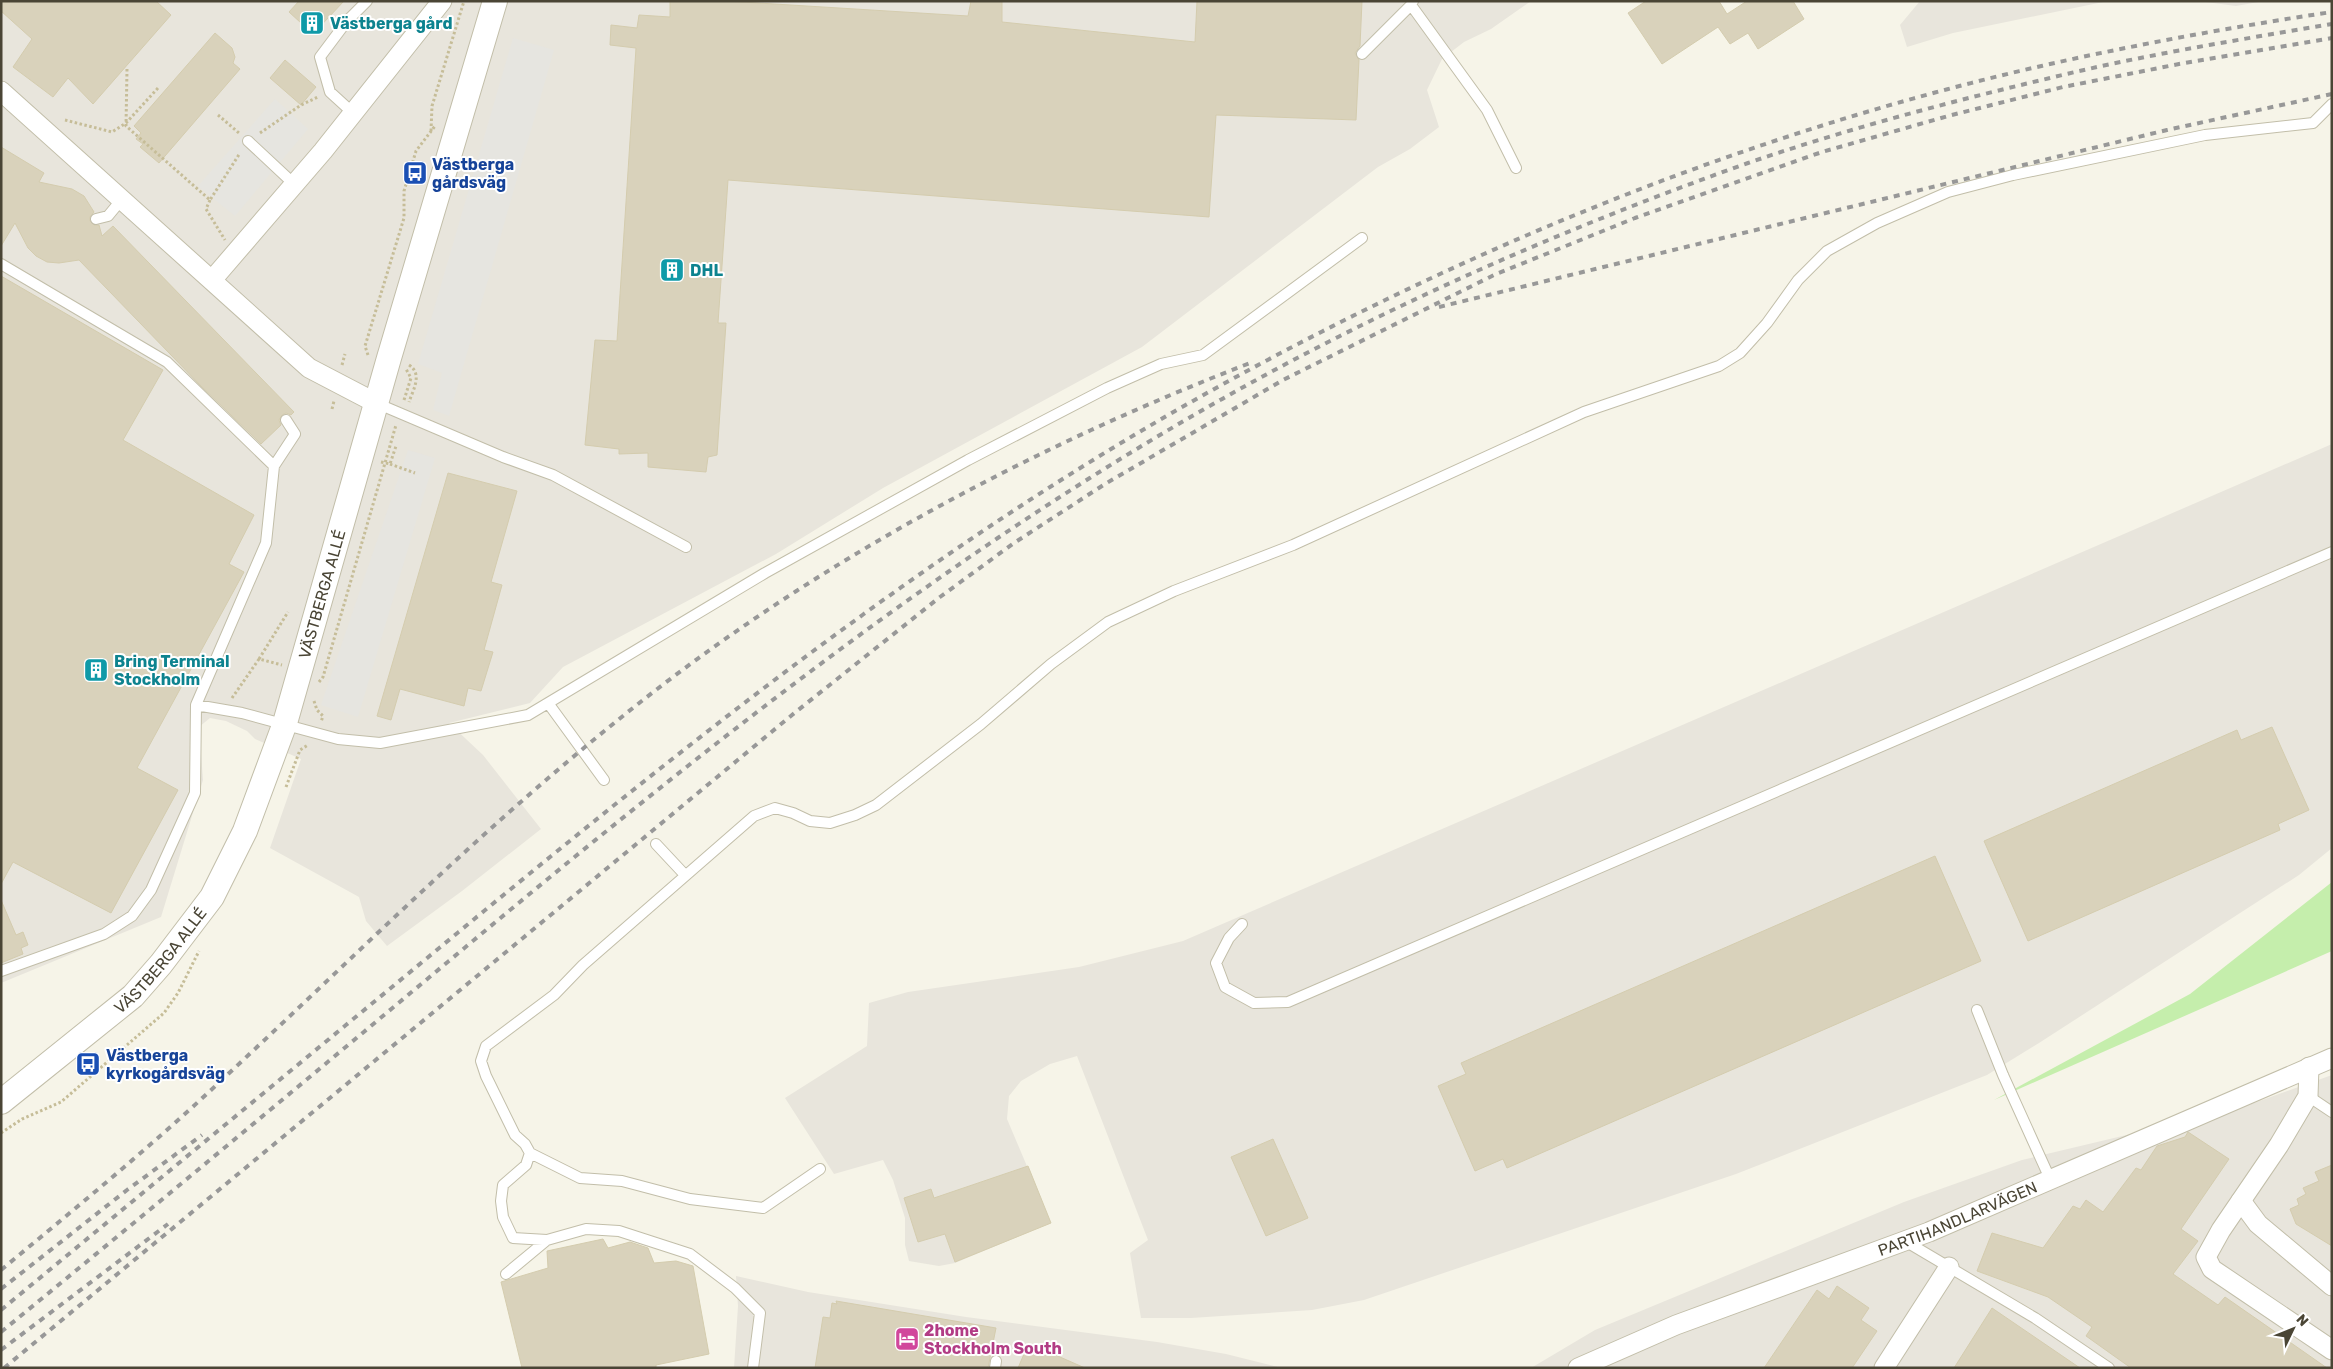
<svg xmlns="http://www.w3.org/2000/svg" width="2333" height="1369" viewBox="0 0 2333 1369" font-family="Rubik,sans-serif">
  <rect width="100%" height="100%" fill="#f6f4e8"/>
  <path fill="#e8e5dc" d="M1,1h1530l-40,28 -27,13 -22,17 -15,31 12,37 -29,22 -32,18 -236,180 -259,141 -107,66 -213,113 -33,36 -81,20 34,32 58,74 -79,62 -75,55 -21,-25 -7,-24 -89,-49 31,-89 -46,-20 -8,-8 -21,-10 -16,-3 -11,9 4,53 -42,137 -160,66z
    M1920,1h188l-155,32 -46,14 -7,-22z
    M2198,1h66l-28,5z
    M2332,444v404l-33,27 -260,168 -52,32 -251,99 -372,126 -52,10 -121,8h-50l-11,-65 18,-13 -71,-184 -27,8 -29,17 -12,15 -2,23 44,104 -96,40 -16,3 -30,-5 -4,-16v-27l-12,-38 -10,-20 -49,14 -49,-76 82,-52 2,-43 39,-11 171,-25 104,-26z
    M2332,1075v293h-801l64,-38 309,-128 118,-42 218,-52z
    M736,1276l72,16 158,25 191,25 69,12 56,14h-548l4,-62z"/>
  <path fill="#c5eeac" d="M2332,882v69l-338,149 196,-106z"/>
  <path fill="#e6e5e0" d="M513,38l41,12 -105,366 -16,-6 9,-37 -24,-9z
    M275,99l33,30 -73,87 -37,-30z
    M408,450l27,8 -77,259 -37,-12z"/>
  <path fill="#d9d2bb" stroke="#d4ccae" d="M1,1h155l15,14 -78,89 -25,-26 -15,19 -40,-30 19,-28 -31,-28z
    M299,1h45l-31,33 -24,-22z
    M670,1h56l242,15 3,-15h31v21l193,20 2,-41h165l-2,45 -5,7 4,7 -3,60 -140,-5 -7,102 -481,-37 -10,143h8l-9,132 -9,2 -2,15 -58,-5v-14l-29,1v-5l-34,-4 10,-105 22,1 19,-293 -26,-3 1,-20 26,3 2,-13 31,2z
    M1646,1h73l8,13 20,-13h46l11,18 -46,30 -10,-16 -18,11 -12,-17 -56,37 -34,-51z
    M215,33l17,15 3,9 -2,6 7,6 -81,94 -19,-16 3,-3 -7,-5 5,-6 -7,-7z
    M285,60l31,27 -15,18 -31,-27z
    M1,147l43,26 -5,9 33,7 12,7 10,16 -4,5v4l4,4h5l3,11 11,-10 181,186 -3,3 -5,-2 -4,2 -3,5 2,5 -20,19 -61,-59 -121,-125 -20,3 -12,-1 -11,-6 -8,-8 -13,-25 -14,23z
    M1,276l162,94 -40,70 131,75 -25,49 15,8 -107,196 41,22 -67,123 -98,-51 -12,22z
    M448,473l69,18 -26,91 11,3 -18,65 9,2 -12,39 -13,-3 -4,18 -64,-17 -9,31 -14,-4z
    M2272,727l37,83 -31,14 2,6 -252,111 -44,-100 253,-111 4,10z
    M1935,856l46,105 -474,207 -4,-9 -28,12 -37,-85 28,-12 -5,-11z
    M1,900l15,35 7,-3 5,13 -7,3 2,6 -22,9z
    M2188,1132l41,27 -48,70 17,12 -25,33 45,31 7,-8 102,71h-196l-45,-32 6,-9 -44,-30 -71,-26 15,-38 51,15 30,-42 7,3 6,-9 17,12 33,-44 5,2 16,-24 28,-9z
    M1273,1139l35,79 -42,18 -35,-79z
    M2332,1165v81l-36,-22 -6,-15 9,-4 -2,-6 9,-5 -3,-6 16,-7 -4,-9z
    M1028,1166l23,57 -96,39 -10,-28 -27,8 -14,-44 27,-9 3,9z
    M603,1239l5,9 22,-6 18,6 6,15 22,-2 17,5 16,88 -53,11v3h-134l-21,-86 47,-14 -1,-17z
    M1837,1286l32,22 -8,12 16,11 -25,37h-88l53,-78 12,9z
    M836,1301l160,27 -8,40h-173l8,-51 7,1 2,-15 5,1z
    M1992,1308l88,60h-126z
    M1027,1347l16,6 1,-3 41,18h-67z"/>
  <g fill="none" stroke-linecap="round" stroke-linejoin="round">
    <defs>
      <path id="service" d="M1413,1l-2,4 76,105 29,58
        M1362,54l49,-49
        M353,113l-23,-21 -10,-35 27,-36 20,-20
        M248,141l46,43
        M96,219l12,-3 14,-17
        M1,264l166,98 107,104 -8,77 -70,162 -1,88 -44,97 -19,26 -28,18 -103,37
        M376,403l127,54 50,18 133,72
        M274,466l21,-32 -9,-14
        M548,703l56,77
        M196,705l46,8 96,26 42,4 148,-28 237,-142 203,-113 139,-72 54,-24 42,-9 159,-117
        M656,844l29,31
        M1242,924l-13,14 -13,25 9,24 29,16 34,-1 1044,-450
        M1977,1010l26,65 48,106
        M2308,1096l24,16
        M530,1153l50,25 42,3 68,18 73,9 57,-39
        M547,1240l-34,-2 -10,-21 -2,-16 2,-16 23,-20 4,-12 -5,-9 -10,-9 -29,-59 -5,-15 5,-15 68,-51 29,-30 171,-149 21,-8 18,5 17,8 20,2 25,-8 21,-10 105,-81 70,-60 57,-42 66,-31 119,-46 291,-133 135,-46 21,-13 27,-30 31,-43 29,-29 50,-28 71,-31 65,-17 192,-40 108,-12 19,-19
        M1905,1241l130,77 74,50
        M506,1274l41,-34 39,-11 33,2 71,23 45,34 25,25 -7,55
        M995,1368l1,-7"/>
      <g id="minor">
        <path d="M1,91l308,277 67,35"/>
        <path d="M212,280l111,-129 119,-150"/>
        <path d="M2309,1067l-1,29 -29,49 -58,85 -15,27 6,12 120,81"/>
        <path d="M2241,1201l17,23 74,62"/>
        <path id="s1" d="M1578,1368l98,-43 253,-93 403,-174"/>
        <path d="M1884,1368l65,-101"/>
      </g>
      <g id="tertiary">
        <path id="s2" d="M1,1102l132,-106 28,-32 51,-67 33,-66 40,-108 104,-365 106,-357"/>
      </g>
    </defs>
    <use href="#service" stroke="#c2bea9" stroke-width="12"/>
    <use href="#minor" stroke="#c2bea9" stroke-width="21"/>
    <use href="#tertiary" stroke="#c2bea9" stroke-width="26"/>
    <path stroke="#c6bd98" stroke-width="3" stroke-dasharray="2.5 2.5" stroke-linecap="butt" d="M127,69l-1,57 84,74 30,-47
      M218,115l21,18
      M65,120l47,12 14,-9 32,-35
      M431,131l1,-25 32,-105
      M260,133l41,-28 17,-8
      M210,200l-4,9 19,31
      M368,355l-3,-9 39,-128v-27l12,-40 19,-25
      M342,365l3,-11
      M409,365c14,9 4,25 0,37
      M404,400l7,-22 -5,-9
      M332,409l2,-8
      M381,462l9,2 6,-18
      M390,464l25,9
      M259,659l29,-47
      M319,682l4,-5 73,-252
      M232,698l27,-39 23,6
      M314,701l3,9 6,6 -2,6
      M286,787l14,-37 8,-5
      M1,1133l21,-14 39,-17 103,-89 14,-20 21,-42"/>
    <use href="#service" stroke="#fff" stroke-width="10"/>
    <use href="#minor" stroke="#fff" stroke-width="19"/>
    <use href="#tertiary" stroke="#fff" stroke-width="24"/>
    <path stroke="#989898" stroke-width="4" stroke-dasharray="6 6" stroke-linecap="butt" d="M1439,307l728,-177 165,-36
      M1,1270c76,-63 153,-126 225,-194 128,-119 251,-242 387,-352 190,-155 409,-273 637,-361
      M1,1289l126,-99 75,-55
      M1,1310c161,-133 322,-266 483,-399 225,-185 453,-365 707,-509 269,-152 558,-270 859,-338 94,-21 188,-38 282,-52
      M1,1332c159,-130 316,-261 473,-392 269,-224 546,-442 860,-601 134,-68 273,-126 414,-176 99,-34 201,-61 302,-85 93,-23 188,-38 282,-54
      M1,1350l167,-126
      M4,1368l788,-653 148,-118 74,-54 91,-59 178,-104 211,-105 141,-57 187,-66 126,-36 115,-29 116,-23 153,-26"/>
  </g>
  <defs>
    <symbol id="building-square" viewBox="-11 -11 22 22"><rect x="-9" y="-9" width="18" height="18" rx="4" fill="#0f9aa8" stroke="#fff"/><path d="M-4-6H4V6H1V3H-1V6H-4ZM-2.5-4.3h1.7v1.8h-1.7ZM.8-4.3h1.7v1.8H.8ZM-2.5-1h1.7V.8h-1.7ZM.8-1h1.7V.8H.8Z" fill="#fff"/></symbol>
    <symbol id="bus-square" viewBox="-11 -11 22 22"><rect x="-9" y="-9" width="18" height="18" rx="4" fill="#1a4fb4" stroke="#fff"/><path d="M-5-6H5V4H4V6H2V4H-2V6H-4V4H-5ZM-3.5-4V0h7V-4ZM-3.5 1.2v1.5H-2V1.2ZM2 1.2v1.5H3.5V1.2Z" fill="#fff"/></symbol>
    <symbol id="hotel-square" viewBox="-11 -11 22 22"><rect x="-9" y="-9" width="18" height="18" rx="4" fill="#d1479c" stroke="#fff"/><path d="M-6-4.5h1.5V1H6V5H4.5V3h-9V5H-6ZM-4 0a1.8 1.8 0 1 1 3.6 0ZM.5 0V-2.5h3Q6-2.5 6 0Z" fill="#fff"/></symbol>
  </defs>
  <g fill-rule="evenodd">
    <use href="#building-square" x="298" y="9" width="28" height="28"/>
    <use href="#bus-square" x="401" y="159" width="28" height="28"/>
    <use href="#building-square" x="658" y="256" width="28" height="28"/>
    <use href="#building-square" x="82" y="656" width="28" height="28"/>
    <use href="#bus-square" x="74" y="1050" width="28" height="28"/>
    <use href="#hotel-square" x="893" y="1325" width="28" height="28"/>
  </g>
  <g text-anchor="middle" dominant-baseline="central" stroke-width="4" stroke-linejoin="round" paint-order="stroke">
    <g font-size="16" font-weight="bold" fill="#0d838f" stroke="#fff" text-anchor="start">
      <text x="330" y="23">Västberga gård</text>
      <text x="690" y="270">DHL</text>
      <text x="114" y="661">Bring Terminal<tspan x="114" dy="18">Stockholm</tspan></text>
    </g>
    <g font-size="16" font-weight="bold" fill="#164399" stroke="#fff" text-anchor="start">
      <text x="432" y="164">Västberga<tspan x="432" dy="18">gårdsväg</tspan></text>
      <text x="106" y="1055">Västberga<tspan x="106" dy="18">kyrkogårdsväg</tspan></text>
    </g>
    <g font-size="16" fill="#4a4535" stroke="#fff">
      <text stroke="none"><textPath href="#s2" startOffset="619">VÄSTBERGA ALLÉ</textPath></text>
      <text stroke="none"><textPath href="#s2" startOffset="214">VÄSTBERGA ALLÉ</textPath></text>
      <text stroke="none"><textPath href="#s1" startOffset="408">PARTIHANDLARVÄGEN</textPath></text>
    </g>
    <g font-size="16" font-weight="bold" fill="#b23c85" stroke="#fff" text-anchor="start">
      <text x="924" y="1330">2home<tspan x="924" dy="18">Stockholm South</tspan></text>
    </g>
  </g>
  <rect width="2333" height="1369" fill="none" stroke="#4a4535" stroke-width="5"/>
  <g transform="translate(2293 1329) rotate(47)" stroke="#ffffff" stroke-width="4" paint-order="stroke">
  <path d="M0-4L9 19L0 12L-9 19Z" fill="#4a4535"/>
  <text y="-8" font-size="14" font-weight="bold" text-anchor="middle" fill="#4a4535">N</text>
  </g>
</svg>
